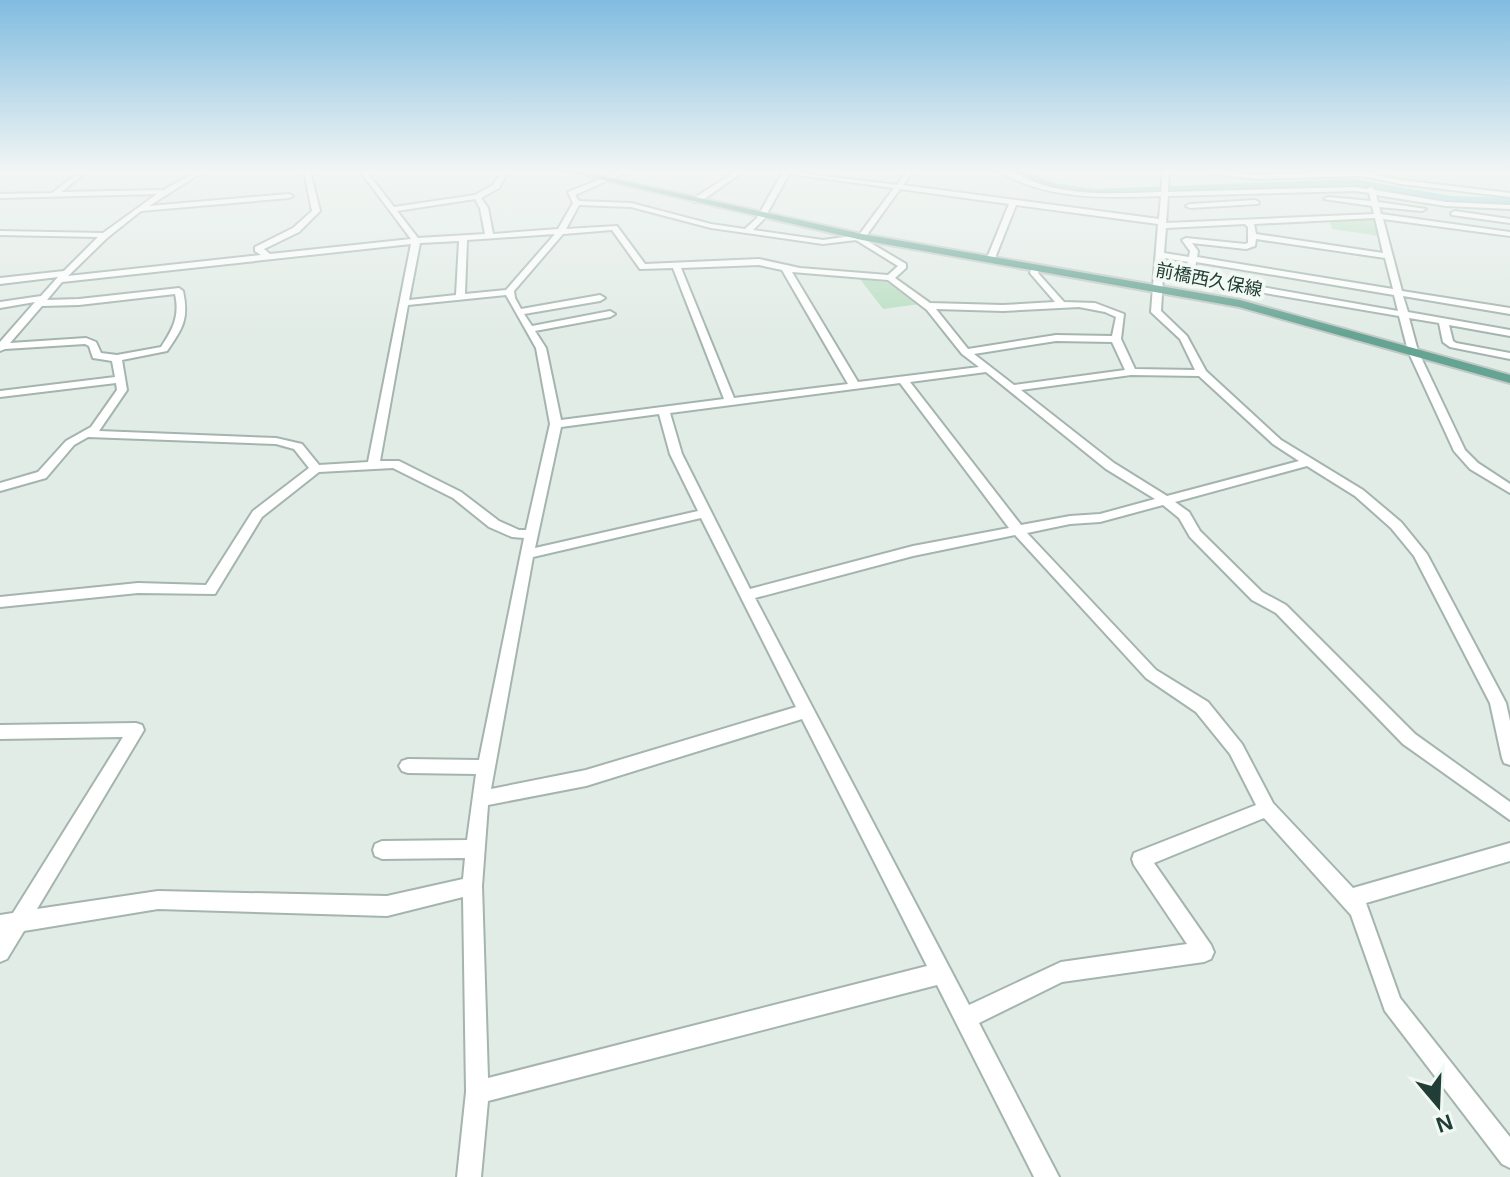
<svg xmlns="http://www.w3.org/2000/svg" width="1510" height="1177" viewBox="0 0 1510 1177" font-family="Helvetica,'Noto Sans JP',sans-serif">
  <rect width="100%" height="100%" fill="#e2ece7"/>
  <path fill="#badec3" d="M1367,217l8,3 5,16 -48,-7 -3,-10z
    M860,279l34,4 26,21 -37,5z"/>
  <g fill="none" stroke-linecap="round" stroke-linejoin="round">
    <path fill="#88c9d3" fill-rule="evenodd" d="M1007,171h17l30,12 40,6 260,-10 97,17 59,2v8l-59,-2 -97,-17 -260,10 -48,-8z"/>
    <defs>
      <path id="minor" d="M81,171h7l-27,21 103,-2 33,-19h7l-55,35 140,-12 4,2 -4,2 -148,13 -34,27 -39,38 193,-21 -6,-4v-4l38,-19 19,-17 -8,-40h6l10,40 -21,21 -35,17 6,5 141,-15 -51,-68h6l28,36 81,-12 18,-10 9,-14h6l-9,17 -18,10 7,10 5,26 65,-5 15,-26 -5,-11 53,-21h8l-54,24 4,6 52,2 80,21 34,5 12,-11 26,-47 114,14 10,-14h6l-10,14 256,34 2,-23c-56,2 -114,4 -163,-25 17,-1 32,11 48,15 37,10 77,7 115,6l2,-21h6l-1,21 187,-5 12,2 4,-2 4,3 71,12 64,3v4l-64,-3 -70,-11 2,7 48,7 -4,2 -43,-4 2,7 129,18v4l-127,-17 19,72 108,17v6l-107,-18 5,16 102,18v6l-61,-11 4,16 3,2 54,10v6l-60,-12 -7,-5 -4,-19 -30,-5 9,33 47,99 13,13 32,21v9l-40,-24 -16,-18 -46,-100 -9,-35 -210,-36 -4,-3 3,-15 -24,-4 -3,53 26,25 19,35 75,69 82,50 38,32 26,32 79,149 4,18v44l-6,-2 -2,-5 -12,-55 -76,-147 -23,-28 -36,-32 -48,-30 -132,36 14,10 11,19 62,61 24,13 129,129 95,68v18l-107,-76 -127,-131 -24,-13 -62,-63 -11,-19 -16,-13 -63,17 -30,2 -43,9 129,137 52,32 34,42 31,59 80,85 157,-45v18l-144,42 34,95 110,139v31l-8,-4 -117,-153 -34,-96 -87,-97 -110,45 57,82 3,7 -3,7 -7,3 -142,20 -83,41 80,154h-25l-97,-192 -449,116 -7,76h-24l9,-85 -3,-195 -76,19 -229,-7 -134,22 -17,28 -7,3v-47l13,-2 110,-176 -123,2v-14l136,-2 6,2 2,5 -107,179 121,-18 229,5 76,-17 2,-21 -83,1 -7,-3 -2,-6 2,-6 7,-3 85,-1 9,-66 -68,-1 -6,-2 -3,-5 3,-5 6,-2 71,1 45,-222 -12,-1 -23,-10 -36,-29 -60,-30 -74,4 -57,45 -47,77 -77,-1 -138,14v-10l138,-14 68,2 47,-74 56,-43 -15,-19 -18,-5 -188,-7 -14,8 -28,33 -46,13v-8l38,-11 28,-31 25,-14 26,-37 -1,-7 -116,14v-6l115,-14 -3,-16 -19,-3 -4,-12 -4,-2 -80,5 -5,2v-9l35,-40 -35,6v-6l41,-6 17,-19 -58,7v-6l64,-7 34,-34 -98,-2v-4l103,2 54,-39 -157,4v-4l52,-1zM789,174l105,14 -35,47 -36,5 -70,-10 11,-11zM900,189l109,15 -22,54 4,3 4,-3 21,-53 142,19 -7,88 29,27 15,31 -60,-1 -14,-30 3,-25 -29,-11 -31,-1 -26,-29 1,-8h-6l-3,8 25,29 -52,3 -73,-2 -35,-25 11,-10v-4l-42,-25zM1355,191l14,2 2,8 -43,-4 -4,2 48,7 2,8 -208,9 2,-27zM475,199l5,9 5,26 -67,4 -21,-27zM579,205l52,2 80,21 112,16 33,-4 42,26 -10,9 -88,-7 -41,-9 -114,5 -28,-38 -51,3zM1375,218l8,35 -127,-19 -2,-10zM1245,224l3,3v16l-3,1 -59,-6 -4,2 8,11 -1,6 -25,-4 2,-25zM612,230l28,39 33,-1 51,131 -163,21 -15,-72 -11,-17 75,-14 5,-3 -5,-3 -78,15 -8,-12 76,-13 5,-3 -5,-3 -79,14 -6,-11 -1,-7 49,-57zM555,234l-49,56 -41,4 2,-54zM1256,239l129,19 8,31 -196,-32 1,-6 -6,-8 54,6 9,-3zM459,241l-3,54 -47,5 11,-57zM411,244l-43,218 -49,3 -17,-21 -26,-6 -177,-7 28,-41 -5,-30 45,-9c16,-23 22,-32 16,-60l-4,-3 -100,11 -32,1 15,-18zM1196,262l198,33 4,16 -204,-36zM759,265l23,5 66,114 -114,14 -53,-130zM792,272l96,8 39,30 35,44 17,13 -121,15zM175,294c5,22 -2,35 -14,53l-44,8 -16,-2 -5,-11 -10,-4 -76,5 32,-37 37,-1zM506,295l30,53 14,76 -24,106h-7l-20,-9 -38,-29 -62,-31h-19l28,-156zM1079,307l26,5 11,5 -4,19 -56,-1 -88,14 -32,-40 67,2zM1056,341l56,1 13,28 -111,15 -40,-31zM986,372l120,97 49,30 -55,15 -30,2 -49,9 -111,-143zM1131,375l68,1 74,68 26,17 -132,35 -53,-33 -93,-73zM900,383l109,145 -96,18 -163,43 -68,-135 -12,-41zM659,414l11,40 28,57 -163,37 26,-121zM701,518l95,189 -210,63 -95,19 42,-232zM1015,535l131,143 50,34 34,42 26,51 -122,48 -2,6 2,6 53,79 -126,18 -92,43 -214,-407 158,-42zM802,719l125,247 -439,112 -6,-192 6,-81 98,-19z
        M737,171h7l-44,31h-6v-4z
        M1208,171l48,4 108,-3 37,8 109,13v4l-109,-13 -37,-8 -108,3 -45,-6z
        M1255,200l4,2 -1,2 -68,4 -4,-2 4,-2z
        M1455,211l55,8v4l-58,-8 -1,-2z"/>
      <path id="major" d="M564,171h14l284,63 378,66 270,75v8l-271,-76 -377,-67z"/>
    </defs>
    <use href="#minor" stroke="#a4b4ae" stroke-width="4"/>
    <use href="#major" stroke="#c1c9c7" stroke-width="4"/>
    <use href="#minor" fill="#fff" fill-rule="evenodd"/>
    <use href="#major" fill="#65a392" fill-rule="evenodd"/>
  </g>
  <linearGradient id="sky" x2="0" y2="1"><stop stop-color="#81bce0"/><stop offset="0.51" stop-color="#f2f6f4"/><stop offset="1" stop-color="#f2f6f4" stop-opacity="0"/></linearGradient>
  <rect width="1510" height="335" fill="url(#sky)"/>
  <g text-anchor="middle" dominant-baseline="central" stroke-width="8" stroke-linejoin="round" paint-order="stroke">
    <g font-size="18" fill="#213e36" stroke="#f2f9f5">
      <text transform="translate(1209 280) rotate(11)">前橋西久保線</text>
    </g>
  </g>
  <g transform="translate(1438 1105) rotate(161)" stroke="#f2f9f5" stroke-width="6" paint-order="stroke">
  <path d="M0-6L14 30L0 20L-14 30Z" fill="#213e36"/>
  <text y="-12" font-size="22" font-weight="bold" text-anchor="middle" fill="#213e36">N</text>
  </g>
</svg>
